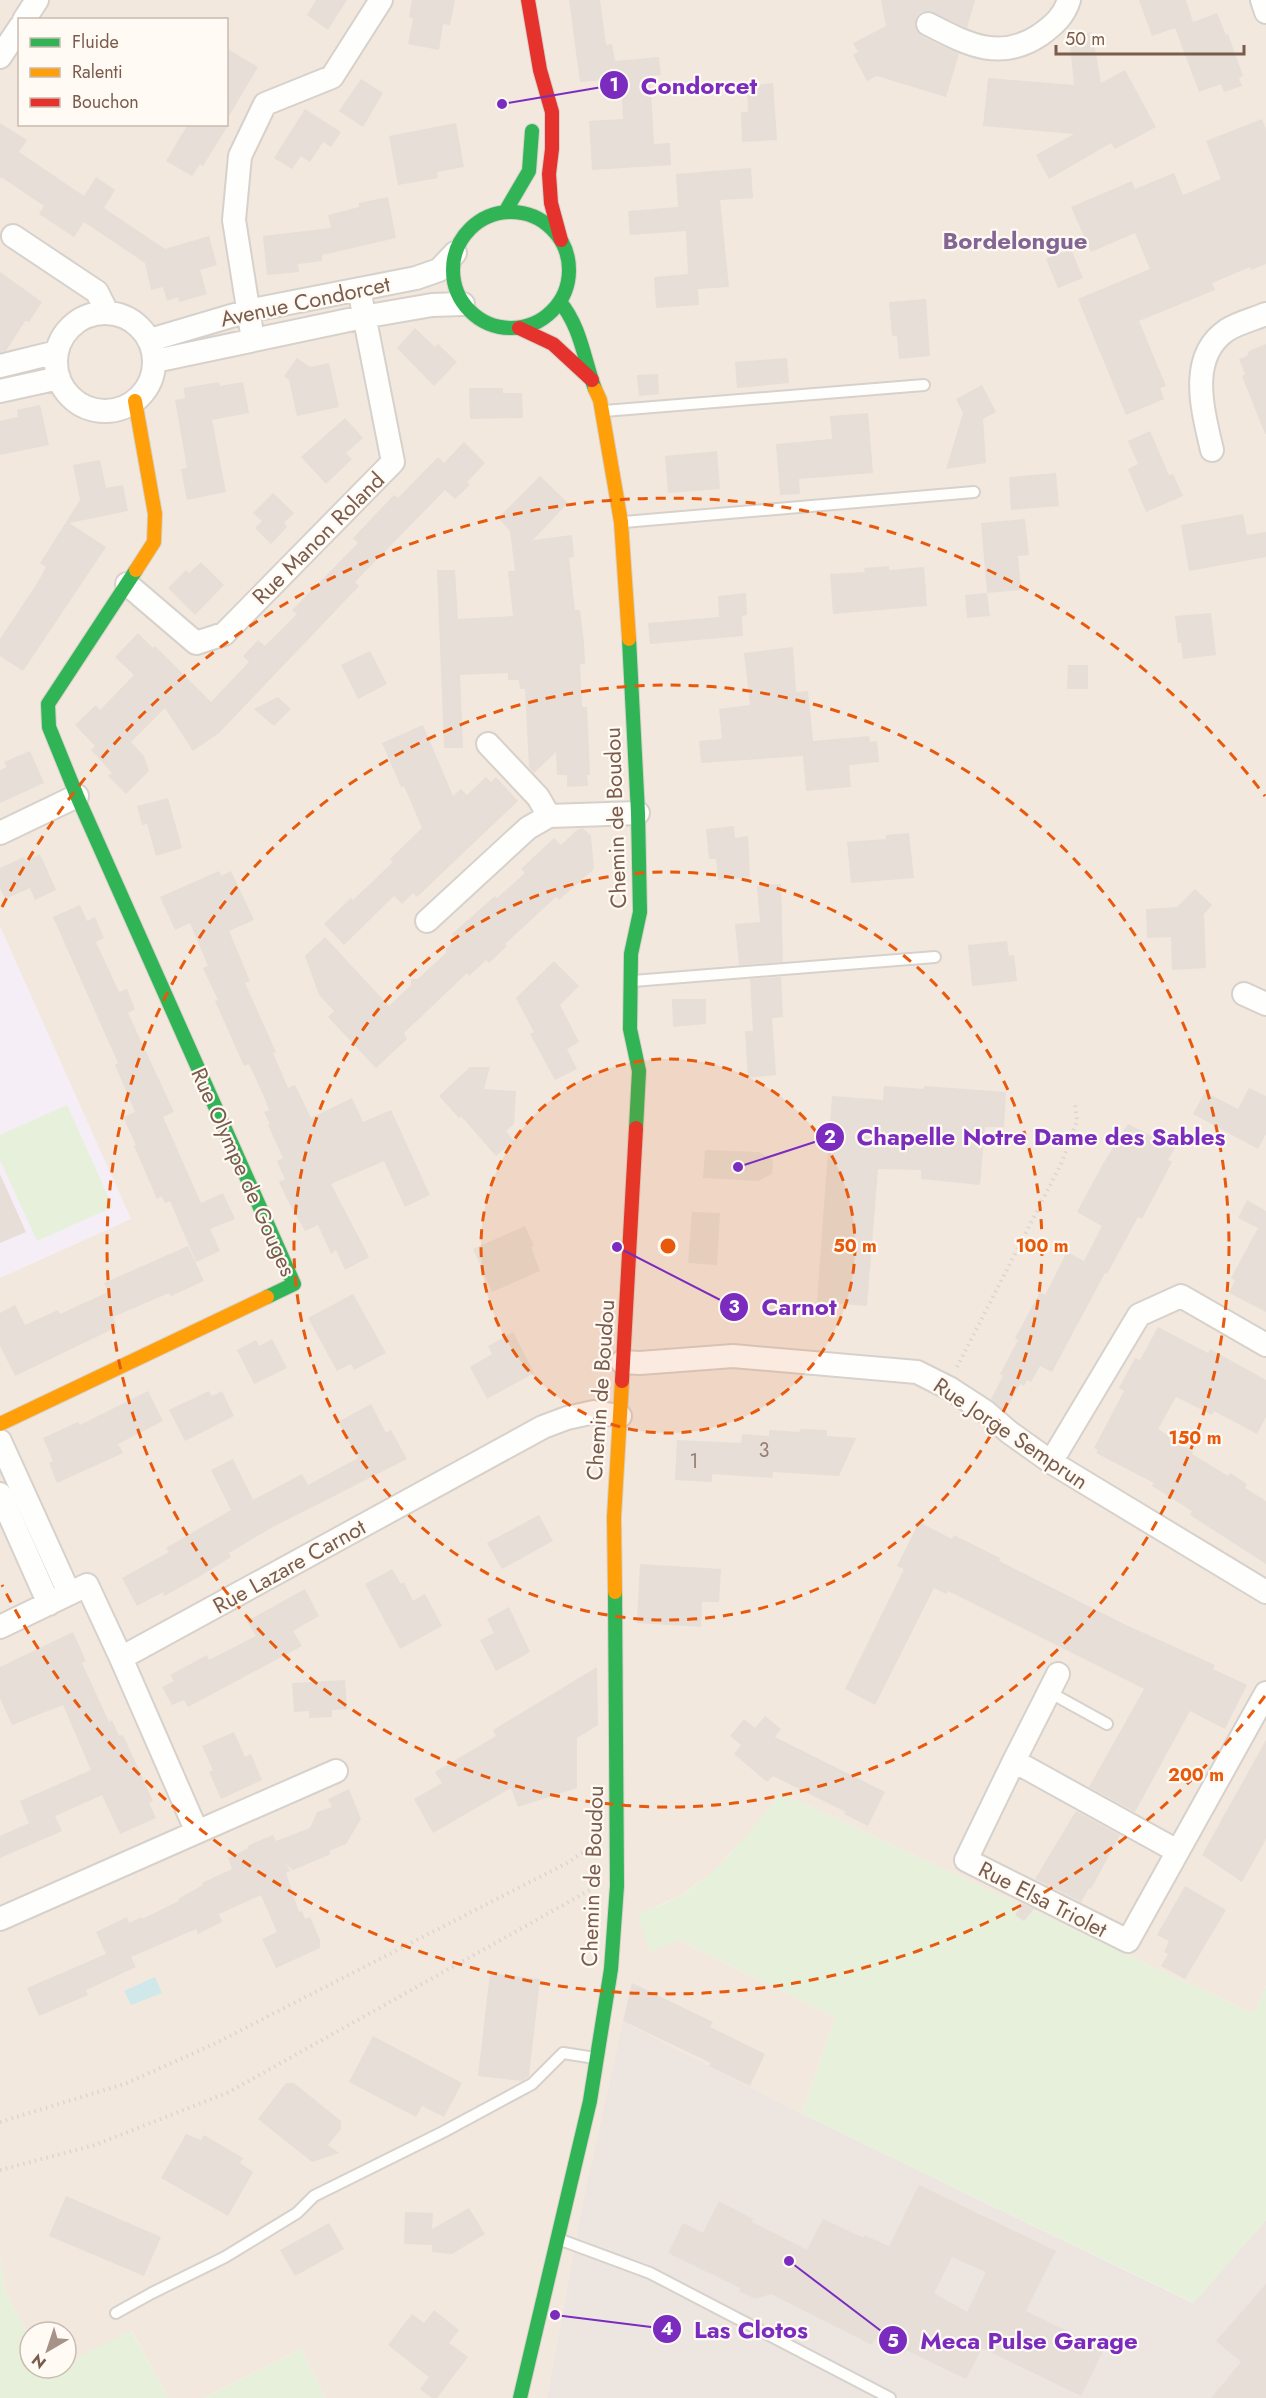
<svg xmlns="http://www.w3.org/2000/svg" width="1266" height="2398" viewBox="0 0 1266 2398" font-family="Jost,sans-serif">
  <rect width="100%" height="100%" fill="#f9f5f0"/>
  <path fill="#f2e8de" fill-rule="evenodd" d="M0,0h1266v1986l-12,28 -473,-221 -33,42 -37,39 -31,22 -41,18 40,26 156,77 -33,97 -179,-91 -41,183 -35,192h-222l-24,-49 -97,49h-36l-36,-67 -66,33v-32h-36v6l-25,-46 -5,-38zM20,20h206v104h-206z"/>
  <path fill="#ede5e0" d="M623,2022l179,92 391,189 73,-83v178h-719l35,-192z"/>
  <path fill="#f6eef6" d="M0,926l131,293 -131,59z"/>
  <path fill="#e7f0db" d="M67,1105l46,102 -76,34 -37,-81v-25z
    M781,1793l473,221 12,-28v234l-72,83 -392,-189 33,-97 -156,-77 -29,12 -12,-38c14,-6 30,-11 43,-19 41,-24 70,-65 100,-102z
    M0,2254l5,38 25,46v30h16l3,5 9,-5h8v-4l65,-34 37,68h-168z
    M301,2349l24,49h-121z"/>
  <path fill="#d0e8ea" d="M155,1977l7,16 -31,12 -7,-14z"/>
  <path fill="#e6ded7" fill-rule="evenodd" d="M316,0h31l-19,30 -21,-15z
    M412,0h43l-5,25 -7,-1 -4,26 -31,-6 5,-25 -4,-2z
    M569,0h31l6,45 6,-1 3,17 44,-4 2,18 -11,1 4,68 16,-1 1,22 -79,5 -3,-49 34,-2 -2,-40 -41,3z
    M881,0h94l-8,28 -39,-17 -7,1 -5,6 -1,7 6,11 38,18 -13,43 -69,-21 -10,5 -14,-26 5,-3 -5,-9 33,-17z
    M1139,0h47l7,22 24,-9 9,22 2,-1 15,42 -4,2 3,8 -18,6 -3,-8 -22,8 -24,-64 -23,8z
    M1092,31l9,52 24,-13 31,57 -41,22 -4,-6 -62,36 -13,-24 38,-21 -91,-8 5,-48 86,7 -4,-40z
    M226,48l32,19 -32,54z
    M361,79l22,14 -20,34 -24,-16z
    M773,83l4,57 -35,2 -1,-30h7l-1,-26z
    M305,109l36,23 -10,15 -8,-5 -13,20 -9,-6 -9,13 -18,-11z
    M1262,119l4,10v135l-15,6 -1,-3 -38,16 3,7 -76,31 27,65 -6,2 4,11 -38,16 -48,-116 72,-30 -15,-36 -44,19 -20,-45 61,-26 3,8 39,-16 9,22 38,-16 -15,-38z
    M0,123l27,17 -8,12 65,44 12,-19 19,13 -11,18 61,41 44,-13 8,29 -17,5 7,24 -28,8 -1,-5 -11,4 -4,-14 -12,3 -6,-27 -61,-41 -10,15 -35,-23 5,-8 -43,-29 -1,2z
    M456,123l8,44 -27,5 1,6 -40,7 -9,-49z
    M188,124h41l-26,42 -3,-2 -8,12 -26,-15z
    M751,168l2,30 -33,2 9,87 -31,2 1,16 -43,3 -2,-31 34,-3 -2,-43 -56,4 -2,-24 50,-4 -2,-33z
    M388,197l8,41 -74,17v6l-24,3 1,8 -32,3 -4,-39 68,-8 -3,-13 31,-8v-4z
    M1071,249l12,29 -25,10 -12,-29z
    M0,272l42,30 -13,20 -4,-1 -19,30 -6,1z
    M926,299l4,57 -31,3 -2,-23h-5l-3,-34z
    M415,328l20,19 3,-3 19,18 -23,24 -37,-38z
    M1266,344v90h-1l-23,-58 3,-2 -6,-15 8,-3 2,-5z
    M297,358l13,9 19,-4 10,44 -42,9 -8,-36 -5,-4z
    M787,358l2,25 -52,5 -2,-26z
    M658,374l1,20 -20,2 -2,-21z
    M219,382l1,4 23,-4 6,31 -37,7 14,72 -39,8 -6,-31 6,-1 -12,-68 10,-2 -1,-10z
    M982,385l14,27 -13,7 3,44 -40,6 17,-56 -7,-14z
    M469,388h34v5h19l1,25 -53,1z
    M40,405l9,40 -49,10v-34l18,-4 -1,-7z
    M868,413l5,60 -74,6 1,15 -20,1 -4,-51 56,-5 -2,-23z
    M345,418l18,20 -17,15 6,6 -26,25 -25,-27z
    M1150,431l19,44 4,-1 10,22 -37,16 -18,-43 10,-5 -10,-23z
    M464,442l21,21 -18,19 3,3 -15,14 -10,-9 -90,92 4,4 -140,147 -26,18 -28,-43 -34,34 13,14 5,15 -23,23 -18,-18 4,-3 -21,-23 4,-4 -20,-21 21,-20 4,5 34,-35 -19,-18 23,-24 15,15 2,-2 56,56 38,-40 -6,-6 15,-16 7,6 32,-32 -5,-4 66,-67 -5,-5 41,-43 4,3 40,-41 6,6z
    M717,451l3,38 -52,4 -3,-37z
    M100,460l6,28 17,-3 5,26 -59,12 37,24 -83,124 -23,-15v-17l38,-57 8,-15 -6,-4 40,-63 -7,-35z
    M1056,473l3,33 -48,4 -2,-33z
    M540,476l28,27 -35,37 39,-5 2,22 -5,1 6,52h5l4,33 1,21h-5l2,43h5l3,68h-3l1,11 -21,1v-12h-10l-1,-23 -22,21 -5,-6 -4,-78h-5l-1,-9h-11v-7l-48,2 3,73h-19l-7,-178h18l3,49 55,-3 -5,-45h7l-5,-40 -12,-13z
    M273,493l21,20 -10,10 3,4 -16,17 -16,-16 7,-7 -9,-8z
    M1243,514l4,21 19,-3v25l-77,14 -8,-46z
    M1025,519l4,36 -11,1 3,34 -34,3 3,23 -23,2 -2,-23 22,-2 -6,-70z
    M201,562l23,23 -29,30 -27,-27 18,-18 3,3z
    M889,566v4l35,-3 3,39 -94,8 -3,-40 35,-2 -1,-4z
    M746,593l1,22 -5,1 1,20 -93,8 -2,-21 71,-6 -1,-21z
    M1211,613l5,42 -33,4 -2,-16h-3l-3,-27z
    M793,647l3,45 12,-1 5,50 56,-5 1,6 7,-1 2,21 -30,3 2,22 -45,4 -3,-35 -102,7 -2,-22 23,-2 -3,-30 31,-4 -6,-52z
    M370,651l17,33 -29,15 -17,-34z
    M1068,665h20v24h-21z
    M278,697l13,12 -17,17 -20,-17z
    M423,725l30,71 8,-7 6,6 19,-18 5,5 5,-5 22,24 -101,96 -4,-4 -11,11 -8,-8 -50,49 -20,-21 27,-26 2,2 40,-38 -3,-3 32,-31 -18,-42 -3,1 -19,-44z
    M30,751l14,32 -44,20v-33l7,-3 -3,-5z
    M168,798l14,50 -26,8 -9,-32 -5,1 -5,-19z
    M734,826l1,12 13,-2 2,41 -32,3 -2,-21h-7l-3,-30z
    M583,828l8,8 3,33 -35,31 -3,-3 -51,47 2,2 -18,17 -3,-3 -17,16 -2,-3 -63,60 3,6 -31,29 -48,-51 6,-6 -15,-16 -14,-39 20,-19 64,69 22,-21v-6h7l29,-27 -2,-2 11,-11 -4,-5 43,-38 2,2 28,-25 -4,-4 33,-31 7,7 17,-16z
    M909,833l5,45 -63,5 -4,-41 39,-3v-4z
    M40,854l16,36 -21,10 -5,-12 -25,11 -5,-11v-20l24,-11 2,4z
    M219,871l2,5 10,-5 23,49 -25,11 21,50 -5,2 31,69 -3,1 15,35 7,-3 16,33 41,-20 11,24 28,-12 39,85 -25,12 -21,-46 -53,23 38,73 -24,13 -9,-20 -5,4 -13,-29 -13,6 -17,-30 -9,-19 6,-3 -8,-18 6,-3 -15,-33 2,-1 -6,-12 5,-2 -4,-11 -16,-35 -5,2 -29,-65 3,-1 -15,-32 5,-2 -18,-43 -15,7 -15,-33z
    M781,884l2,78 -44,3 -4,-41 25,-2 -3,-36z
    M1195,889l17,16 -8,9 2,54 -34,2 -1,-33 -24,1 -1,-29 31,-2z
    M80,905l7,16 8,-4 9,21 -8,4 23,50 8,-3 8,20 -7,4 46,99 -11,5 38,86 22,-10 12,26 -25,10 10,22 -24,11 -26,-61 -5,2 -3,-7 -5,3 -23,-53 2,-1 -13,-28 12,-5 -20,-47 3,-2 -65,-146z
    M1007,941l2,15 5,-1 3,26 -45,5 -4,-41z
    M554,961l25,25 -19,19 19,37 -12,7 10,20 -22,11 -25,-46 4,-2 -18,-34z
    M781,977l2,40 -11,1 4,57 -28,3 -3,-47h8l-3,-52z
    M672,999h34v25l-33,3z
    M470,1067h20l-6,22 32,2 -2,33 -8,7 8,10 -18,15 -35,-40 -2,2 -20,-22z
    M884,1086l40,3v-3l82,6 -2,35h-19l-5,58 -59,-6v-9l-43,-1 -11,137 -50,-4 15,-206 51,4z
    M1249,1088l17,8v38l-8,15 -65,-35 12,-22 33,17z
    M1128,1124l47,24 -7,12 4,2 -30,57 -4,-2 -31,57 -2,-1 -53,99 -12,-6 -9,16 -4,-2 -3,6 -4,-2 -15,27 -14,-12 12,-23 -3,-2 18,-34 -3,-2 25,-46 5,3 22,-43 17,9 18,-35 -25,-14 27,-50z
    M705,1150l54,2 14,8 -1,14 -14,7 -55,-3z
    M0,1174l26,58 -26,11z
    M1247,1200l19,11v101l-37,-19 6,-13 -4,-2 27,-50 -20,-10z
    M692,1212l28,1 -3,52 -29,-2z
    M525,1226l9,20 -3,1 9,24 -48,21 -19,-43z
    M188,1246l16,35 -33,15 -2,-3 -56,24 4,10 -102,49 -15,-30v-33l15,-8 10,20 33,-15 2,4 48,-22 -4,-9z
    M353,1294l33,59 -32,17 -3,-6 -14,7 -29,-53z
    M1158,1327l50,26 2,-4 56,31v37l-9,17 -43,-23 -2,4 -36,-18 -18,32 35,23 -1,2 36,22 2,-3 17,11 -2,4 21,13v63l-76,-49 2,-4 -40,-25 2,-3 -58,-30 2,-3 -4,-2 30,-57 -5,-3 16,-30 5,2z
    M513,1332l21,41 -47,26 -17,-32 22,-13 -4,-8z
    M272,1339l15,29 -33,16 -17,-34 19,-10 3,6z
    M148,1391l15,30 -45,23 5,9 -66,30 -8,-20 4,-2 -10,-23 35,-16 2,3z
    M209,1391l3,5 10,-5 12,25 -49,25 -16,-31z
    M371,1404l15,29 5,-3 16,29 -136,69 -42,25 2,4 -34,21 -33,18 -1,-4 -26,14 -15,-28 47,-26 -3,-4 65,-38 -20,-40 22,-11 20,41 49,-26 6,11 50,-27 -20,-36z
    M800,1429l27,1v6l29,2 -17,38 -66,-4 -1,6 -60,-4v8l-37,-2 2,-40 64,3 1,-9 27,2v-6l31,2z
    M539,1515l14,26 -51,28 -15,-26z
    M919,1522l33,17 2,-4 46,23 -1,3 127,64 89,40 -2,4 34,16 -22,44 -35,-18 -55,101 -46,-25 55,-98 -196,-98 -2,3 -12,-6 -59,117 -30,-16 59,-120 -7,-3z
    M640,1564l81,5 -2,33h-17l-1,25 -64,-4z
    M392,1569l9,15 3,-2 9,19 12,-7 17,32 -42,23 -35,-65z
    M305,1589l14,27 -26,15 9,15 -114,61 -4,-7 -12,5 -10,-18 12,-6 -4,-6 37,-20 2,5 47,-24 -9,-15z
    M509,1607l21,45 -34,19 -16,-31 14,-7 -7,-14z
    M73,1632l13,29 -4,2 27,59 3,-2 7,16 4,-1 30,66 -4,2 7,15 -36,16 -18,-39 -47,21 7,15 -62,27v-22l29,-13 -9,-22 71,-31 -28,-65 -51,20 -12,-27v-31z
    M597,1667l1,58 -21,13v50l-59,19 -7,-19 -78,45 -19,-34 28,-16 -7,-11 61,-36 -3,-6z
    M345,1680l2,29 -15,1v7l-23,1v-7l-15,1 -2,-29z
    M765,1716l16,13 -6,8 110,55 -17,34 -24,-12 2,-2 -73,-36 -6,6 -33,-28 7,-9 -11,-9 14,-17 11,9z
    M234,1732l11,25 6,-3 11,26 -41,19 -12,-27 4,-2 -11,-24z
    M1266,1740v99l-24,43 -40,-27z
    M349,1789l12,30 -15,25 -17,7 2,3 -38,16 -7,-6 4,7 -4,2 13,39 3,-1 3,8 5,-2 10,23v8l-44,20 -14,-29 15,-7 -16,-37 -42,19 3,8 -24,12 -2,-5 -65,28 5,10 -50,23 2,5 -49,21 -12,-28 79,-34 -10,-22 31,-15 2,6 13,-6v2l37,-18 -1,-2 25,-14 -1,-2 30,-14 -4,-11 21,-10 -2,-2 26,-11 3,6 34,-13 7,-16 15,-5 -4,-8z
    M1076,1811l44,24 -29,54 -2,-1 -8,14 -46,-23z
    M1185,1886l41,24 -41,69 -24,-13 7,-12 -4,-2 5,-11 -12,-6z
    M1022,1903l12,6 -10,12 -9,-6z
    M490,1973l50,6 -11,97 -7,5 -44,-5z
    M632,1983l81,39 -3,5 55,27 -15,32 -41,-20 2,-3 -88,-42z
    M373,2036l89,47 -18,34 -22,-11 -6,11 -67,-35z
    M286,2083h8l47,38v8l-13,16 11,8 -27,9 -54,-43z
    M186,2134l15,6 3,-5 39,23 -3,5 13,9 -25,44 -67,-38z
    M919,2185l137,66 -30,60 78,38 -23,47 -99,-48 -16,31 -60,-29 -1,3 -30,-14 -3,6 -101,-51 -16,5 -16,-8 1,-3 -72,-35 15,-30 20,10 16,-32 34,18 -1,3 55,28 16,-31 41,19v-3l25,11zM952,2257l34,15 -19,40 -33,-19z
    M66,2196l95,41 -17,39 -95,-40z
    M469,2208l16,26 -33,20 -20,-2v-7l-28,-1 1,-32 28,1 -1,16z
    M329,2223l15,26 -49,27 -15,-26z
    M1266,2284v114h-55l30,-36 -25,-21z
    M434,2310l25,20 -10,13 19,14 -31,41h-5l-12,-9 9,-12 -41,-32 24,-31 12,9z"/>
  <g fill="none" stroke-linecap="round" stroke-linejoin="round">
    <defs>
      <path id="lane" d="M604,411l320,-26
        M624,522l350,-30
        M633,981l302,-24
        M1049,1692l58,32
        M561,2240l89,33 240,125
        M116,2313l36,-20 73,-36 72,-44 17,-17 129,-64 89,-48 31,-31 32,5"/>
      <path id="street" d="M1262,0l4,12
        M24,20l13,-20
        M928,24c39,20 72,38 112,11 14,-10 24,-19 29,-35
        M0,57l20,-30
        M13,236l84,56 10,20
        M56 362a49 49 0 1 1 98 0a49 49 0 1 1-98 0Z
        M150,340l98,-29 168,-33 23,-8 16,-17
        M253,340l-19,-120 6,-64 25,-52 67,-27 49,-77
        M155,361l208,-44 69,-12 31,-1
        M0,366l57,-14
        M0,391l59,-13
        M1212,450c-9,-39 -25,-93 15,-120 11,-7 27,-11 39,-16
        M127,584l69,59 28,-9 169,-172 -34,-173
        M488,744l50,53 11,19
        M0,833l77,-37
        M427,921l101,-93 21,-12 89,-3
        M1244,994l22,10
        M622,1362l18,1 93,-7 184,16 32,16 37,24 23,20 42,30 215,130
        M0,1441l69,152
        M1051,1462l88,-147 42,-19 85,49
        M0,1494l49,110
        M0,1627l87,-42 34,73 422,-231 24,-9 27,-6 26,4
        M1014,1761l44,-87
        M197,1832l139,-61
        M1177,1851l-163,-90 -48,99 162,81 138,-248
        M0,1919l197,-87 -76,-174"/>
      <path id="fast" d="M505,212l24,-41 3,-40
        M453 270a58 58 0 1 1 116 0a58 58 0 1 1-116 0Z
        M560,302c21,25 24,58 35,87
        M136,570l-88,134 1,23 28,69 217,488 -27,13
        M629,639l9,174 2,99 -9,42 -1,75 9,42 -3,57
        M520,2398l70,-297 21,-132 6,-83 -2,-294"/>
      <path id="slow" d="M595,389l5,11 21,122 8,117
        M135,401l20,113 -1,28 -18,28
        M0,1424l267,-127
        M615,1592l-1,-75 8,-136"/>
      <path id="jam" d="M528,0l12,70 12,42v37l-3,25 2,29 10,37
        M519,328l34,16 39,36
        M622,1381l14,-253"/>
    </defs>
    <use href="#lane" stroke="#d7d1cb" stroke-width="14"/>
    <use href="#street" stroke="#d7d1cb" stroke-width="26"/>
    <use href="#fast" stroke="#d9d2cb" stroke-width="16"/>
    <use href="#slow" stroke="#d9d2cb" stroke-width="16"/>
    <use href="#jam" stroke="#d9d2cb" stroke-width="16"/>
    <path stroke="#dcd5d0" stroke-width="4" stroke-dasharray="1.5 4.5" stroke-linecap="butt" d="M957,1367l105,-205 15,-41 -2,-16
      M0,2122l127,-39 87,-39 353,-181 21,-14
      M0,2170l95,-25 134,-53 361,-202"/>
    <use href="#lane" stroke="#fefefd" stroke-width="10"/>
    <use href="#street" stroke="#fefefd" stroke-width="22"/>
    <use href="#fast" stroke="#30b455" stroke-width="14"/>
    <use href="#slow" stroke="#ff9f0a" stroke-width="14"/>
    <use href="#jam" stroke="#e5322d" stroke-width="14"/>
  </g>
  <circle cx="668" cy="1246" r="187" fill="#e8590c" fill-opacity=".12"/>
  <g fill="none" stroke="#e8590c" stroke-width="3" stroke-dasharray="10 8">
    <circle cx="668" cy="1246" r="187"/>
    <circle cx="668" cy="1246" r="374"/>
    <circle cx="668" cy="1246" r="561"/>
    <path d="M1265 1696A747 747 0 0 1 2 1585M2 907A747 747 0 0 1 1265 796"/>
  </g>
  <g text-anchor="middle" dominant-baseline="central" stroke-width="4.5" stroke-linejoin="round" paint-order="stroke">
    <g font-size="20" fill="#977e72">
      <text x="764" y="1450">3</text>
      <text x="694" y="1461">1</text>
    </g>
    <g font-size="22" fill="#7a5c4d" stroke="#fffaf3">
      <text transform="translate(305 301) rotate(-12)">Avenue Condorcet</text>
      <text transform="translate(318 538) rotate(-45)">Rue Manon Roland</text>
      <text transform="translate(615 818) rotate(-92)">Chemin de Boudou</text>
      <text transform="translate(244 1172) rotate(66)">Rue Olympe de Gouges</text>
      <text transform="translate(600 1390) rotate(-86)">Chemin de Boudou</text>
      <text transform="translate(1011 1433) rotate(34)">Rue Jorge Semprun</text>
      <text transform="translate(289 1566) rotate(-29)">Rue Lazare Carnot</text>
      <text transform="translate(592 1876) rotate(-88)">Chemin de Boudou</text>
      <text transform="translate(1043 1899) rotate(27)">Rue Elsa Triolet</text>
    </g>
    <g font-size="24" font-weight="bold" fill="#846695" stroke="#fffaf3">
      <text x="1015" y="240">Bordelongue</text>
    </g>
  </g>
  <circle cx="668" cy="1246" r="9" fill="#e8590c" stroke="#fffaf3" stroke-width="3"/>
  <g font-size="18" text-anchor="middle" font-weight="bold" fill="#e8590c" stroke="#fffaf3" stroke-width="4.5" stroke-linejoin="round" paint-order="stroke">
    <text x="855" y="1252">50 m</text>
    <text x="1042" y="1252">100 m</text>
    <text x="1195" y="1444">150 m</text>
    <text x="1196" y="1781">200 m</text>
  </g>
  <path fill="none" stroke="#7b2cbf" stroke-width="2" d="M502 104L614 85M738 1167L830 1137M617 1247L734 1307M555 2315L667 2329M789 2261L893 2340"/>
  <g fill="#7b2cbf" stroke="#fffaf3" stroke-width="2">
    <circle cx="502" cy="104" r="6"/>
    <circle cx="738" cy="1167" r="6"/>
    <circle cx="617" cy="1247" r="6"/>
    <circle cx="555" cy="2315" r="6"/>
    <circle cx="789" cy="2261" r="6"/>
    <circle cx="614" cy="85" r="15"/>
    <circle cx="830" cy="1137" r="15"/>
    <circle cx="734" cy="1307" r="15"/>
    <circle cx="667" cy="2329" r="15"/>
    <circle cx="893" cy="2340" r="15"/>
  </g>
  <g font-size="18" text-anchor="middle" font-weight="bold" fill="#fff">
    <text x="614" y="91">1</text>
    <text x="830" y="1143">2</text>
    <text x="734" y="1313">3</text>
    <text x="667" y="2335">4</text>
    <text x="893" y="2347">5</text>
  </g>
  <g font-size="24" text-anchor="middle" font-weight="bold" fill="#7b2cbf" stroke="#fffaf3" stroke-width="4.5" stroke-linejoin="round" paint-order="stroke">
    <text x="699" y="94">Condorcet</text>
    <text x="1041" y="1145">Chapelle Notre Dame des Sables</text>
    <text x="799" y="1315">Carnot</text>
    <text x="751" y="2338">Las Clotos</text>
    <text x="1029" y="2349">Meca Pulse Garage</text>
  </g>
  <rect x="18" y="18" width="210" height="108" fill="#fffaf3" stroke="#cabbb1" stroke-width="1.5"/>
  <rect x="30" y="38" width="30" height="9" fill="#30b455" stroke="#cabbb1" stroke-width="1.5"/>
  <text x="72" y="48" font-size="18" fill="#7a5c4d">Fluide</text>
  <rect x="30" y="68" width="30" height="9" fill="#ff9f0a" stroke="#cabbb1" stroke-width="1.5"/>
  <text x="72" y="78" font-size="18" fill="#7a5c4d">Ralenti</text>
  <rect x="30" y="98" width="30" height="9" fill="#e5322d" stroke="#cabbb1" stroke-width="1.5"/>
  <text x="72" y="108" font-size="18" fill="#7a5c4d">Bouchon</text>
  <g transform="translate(48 2350) rotate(219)"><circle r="28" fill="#fffaf3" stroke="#cabbb1" stroke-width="1.5"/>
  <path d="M0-4.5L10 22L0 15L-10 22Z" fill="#a69286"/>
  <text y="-9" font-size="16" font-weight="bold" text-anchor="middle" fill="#7a5c4d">N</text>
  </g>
  <path d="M1056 45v9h188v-9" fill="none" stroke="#7a5c4d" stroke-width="3"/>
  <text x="1065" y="45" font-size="18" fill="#7a5c4d" stroke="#fffaf3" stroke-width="4.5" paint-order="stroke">50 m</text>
</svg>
